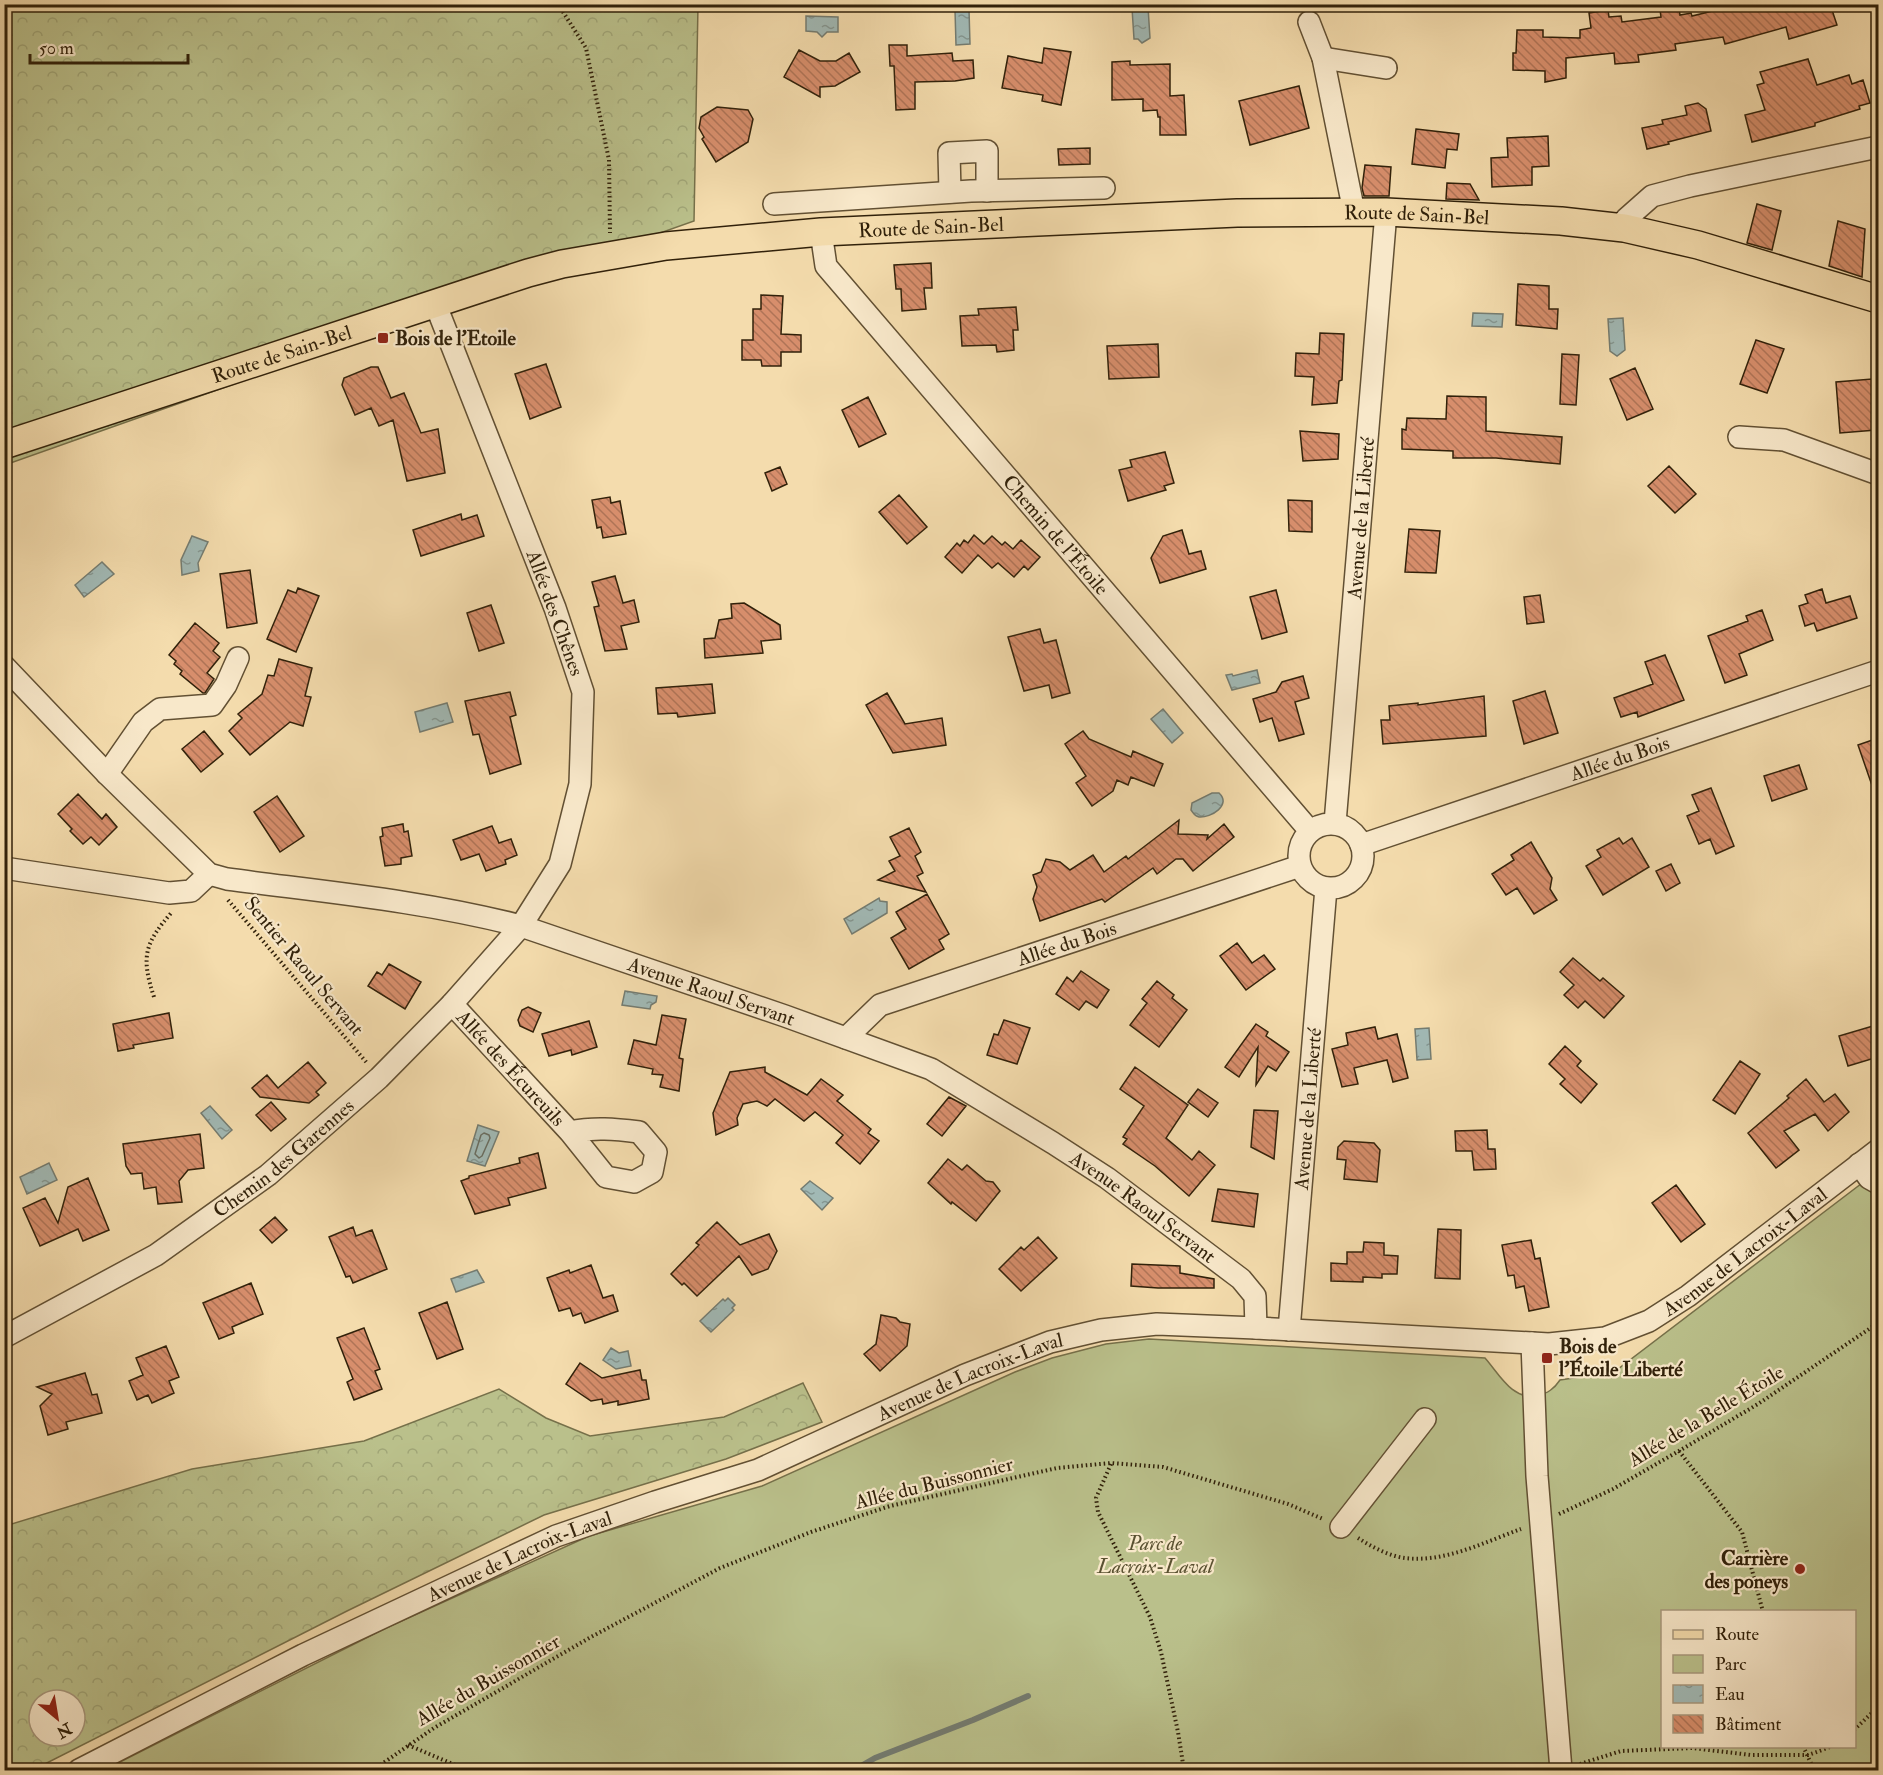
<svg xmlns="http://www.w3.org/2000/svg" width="1883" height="1775" viewBox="0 0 1883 1775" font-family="'IM FELL Double Pica',serif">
  <defs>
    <pattern id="forest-crowns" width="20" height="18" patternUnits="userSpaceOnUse" patternTransform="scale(1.5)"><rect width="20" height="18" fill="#bac08b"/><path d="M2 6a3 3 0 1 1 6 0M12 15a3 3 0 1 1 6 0" fill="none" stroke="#a0a577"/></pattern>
    <pattern id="water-ripples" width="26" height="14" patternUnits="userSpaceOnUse" patternTransform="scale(1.5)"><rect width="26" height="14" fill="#a1b9b5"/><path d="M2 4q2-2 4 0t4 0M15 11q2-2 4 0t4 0" fill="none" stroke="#849691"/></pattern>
    <pattern id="building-back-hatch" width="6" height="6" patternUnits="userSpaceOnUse" patternTransform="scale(1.5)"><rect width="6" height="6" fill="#d78e6c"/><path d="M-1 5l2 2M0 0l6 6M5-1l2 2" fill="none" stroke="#af7457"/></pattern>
  </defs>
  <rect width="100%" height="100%" fill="#f4dcad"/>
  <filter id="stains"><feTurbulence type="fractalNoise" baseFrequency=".00333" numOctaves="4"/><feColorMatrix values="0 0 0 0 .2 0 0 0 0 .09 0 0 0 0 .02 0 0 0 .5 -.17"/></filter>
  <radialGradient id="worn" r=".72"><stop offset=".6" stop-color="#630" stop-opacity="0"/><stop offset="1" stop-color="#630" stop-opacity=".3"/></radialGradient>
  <path fill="url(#forest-crowns)" stroke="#76704a" stroke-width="1.5" fill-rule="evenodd" d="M4,5h694l-4,216 -689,244z
    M803,1383l19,39 -96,37 -182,56 -197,96 -314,159h-28v-244l187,-57 172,-28 135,-52 47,29 44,18 134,-19zM39,1700h36v36h-36z"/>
  <path fill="#bac08b" stroke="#76704a" stroke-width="1.5" fill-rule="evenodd" d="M1878,1171v599h-1774l282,-142 203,-92 173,-50 253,-114 37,-14 54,-14 43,-5 336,19c15,17 27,42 52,38 11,-3 17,-7 23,-16l54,-8zM1662,1612h192v134h-192z"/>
  <path fill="url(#water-ripples)" stroke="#747c71" stroke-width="1.5" d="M1148,7l2,31 -8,5 -4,-4h-4l-2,-31z
    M955,10h14l1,34 -14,1z
    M806,16l32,1v15h-11l-5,5 -5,-5 -11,-1z
    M1473,313l30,1 -1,13 -30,-1z
    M1623,318l2,32 -8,6 -7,-5 -2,-32z
    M192,536l16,6 -10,21 1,8 -17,4 -1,-15z
    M102,562l12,12 -30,23 -9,-12z
    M1257,670l3,13 -28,7 -6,-15 6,-1 1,2z
    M447,703l6,19 -33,10 -5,-20z
    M1163,709l20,24 -11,10 -21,-24z
    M1212,793h7c13,12 -8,25 -20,24 -5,-1 -5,-3 -8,-7l1,-7z
    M879,898l1,3 7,1v11l-35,21 -8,-15z
    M625,991l32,5 -1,6 -5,3 -1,4 -28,-4z
    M1429,1028l2,31 -14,1 -2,-31z
    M210,1106l22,24 -10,9 -21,-26z
    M478,1125l21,7 -14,34 -18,-5z
    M49,1163l8,17 -30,14 -7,-17z
    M810,1181l23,17 -11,12 -21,-21z
    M477,1270l7,12 -28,10 -5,-13z
    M728,1298l7,7 -3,3 2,2 -23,22 -11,-11 23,-22 2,2z
    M611,1348l8,5 9,-2 3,15 -15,3 -13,-9z"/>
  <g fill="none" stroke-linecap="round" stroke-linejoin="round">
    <path stroke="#696d60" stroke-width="1.5" d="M484,1133l5,2 1,3 -8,18 -3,2 -4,-4 6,-19z"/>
    <path stroke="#747c71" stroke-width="6" d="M854,1770l21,-12 98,-38 55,-24"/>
  </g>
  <path fill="url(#building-back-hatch)" stroke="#31210a" stroke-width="1.5" d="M1741,4h89l7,21 -48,14 -3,-12 -61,17 -2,-7 -48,7 1,6 -38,5 1,7 -24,2 -1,-11 -48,5v20l-21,4v-11l-32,-1v-17h3l1,-23h26v7l37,1v-8l11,-2 -2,-15 19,-3 1,7 12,-1 1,6 39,-5 -1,-7 19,-2 1,7 11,-2 1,3z
    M889,45h18v11l45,-3 1,8 20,-1 1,18 -19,3 -40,1v27l-19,1 -2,-44h-4z
    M1044,48l27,4 -10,53 -19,-4 1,-6 -41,-7 6,-32 34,7z
    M799,50l21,11h16l13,-8 11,19 -25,14 -15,1v10l-36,-20z
    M1808,59l9,26 32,-10 3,9 11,-4 7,23 -11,3 1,3 -45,14v3l-63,16 -7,-27 20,-5 -8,-25 7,-2 -4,-11z
    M1130,61v4l40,-1v32l14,-1 2,40h-26v-18h-2l-1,-7 -14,1v-12l-31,1v-38z
    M1299,86l10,42 -59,17 -11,-44z
    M1698,103l8,6 5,22 -43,11 1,2 -22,5 -5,-21 21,-4 -1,-4 25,-5 -2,-9z
    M717,107l31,3 5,9 -5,23 -32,20 -14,-23 2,-2 -5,-9 2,-11z
    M1416,129l43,5 -2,16 -10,-1 -2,19 -33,-4z
    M1548,136l1,30 -17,1v18l-40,2 -1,-29 17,-1 -1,-19z
    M1090,148v16l-31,1 -1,-16z
    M1365,165l26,2 -2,29h-25l-2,-8z
    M1447,183l23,1 9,16 -33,-1z
    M1757,204l24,7 -9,39 -25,-7z
    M1838,221l27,8 -3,48 -33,-11z
    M931,263l1,25h-8l2,21 -24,2 -1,-22h-5l-2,-24z
    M1518,284l31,2v23h9l-1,20 -41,-4z
    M761,295l22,1 -2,38 20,1v17h-20v14h-19l-1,-6h-19v-20h11v-31h8z
    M1016,307l2,23h-5l1,20 -17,2 -1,-7 -34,1 -2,-30 19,-1 -1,-6z
    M1320,333l24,1 -2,46 -3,1 -2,22 -25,2 2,-28 -19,-1 1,-23 23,1z
    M1756,340l28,9 -17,44 -27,-9z
    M1158,344l1,33 -50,2 -2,-33z
    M1562,354l17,1 -3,50 -16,-1z
    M546,364l15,43 -31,12 -15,-45z
    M371,367h7l13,31 13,-5 17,40 17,-4 7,44 -38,8 -14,-61 -14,6 -8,-18 -16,7 -13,-30 2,-7z
    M1635,368l18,41 -26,11 -17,-41z
    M1872,379l4,51 -36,3 -4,-51z
    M1447,396l39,1v34l76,6 -2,27 -64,-6h-43v-7l-51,-2v-20l4,1 1,-12 39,1z
    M868,397l18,37 -27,13 -17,-37z
    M1300,431l39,3 -1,25 -35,2z
    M1165,452l9,31 -10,3 2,4 -38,11 -9,-31 13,-3 -2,-7z
    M1669,466l27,28 -21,19 -27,-27z
    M780,467l7,17 -15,7 -7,-18z
    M899,495l28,32 -20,17 -28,-32z
    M610,497l1,6 9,-2 6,33 -23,4 -2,-11 -4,1 -5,-28z
    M1288,500l24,1v31l-23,-1z
    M461,514l1,6 15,-5 7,21 -63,20 -8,-26z
    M1409,529l31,2 -4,42 -31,-1z
    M1182,530l7,24 12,-3 5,18 -46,14 -9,-25 12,-22z
    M974,535l10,9 8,-8 10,9 3,-3 8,7 8,-9 19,17 -12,13 -4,-4 -10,11 -16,-14 -6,5 -14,-13 -16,18 -17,-16 12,-14 3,3 4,-6 4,3z
    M250,570l7,53 -30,5 -7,-54z
    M615,576l8,27 11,-3 5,22 -18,4 6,23 -22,2 -11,-44 5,-1 -7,-24z
    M298,588l21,8 -23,56 -29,-13 21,-49 8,3z
    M1822,589l4,14 24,-7 7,22 -40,13 -3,-8 -9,3 -6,-20 9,-3 -3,-8z
    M1276,590l11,42 -25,7 -12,-42z
    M1540,595l4,27 -17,2 -3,-27z
    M744,603l36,22 1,14 -20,2 2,12 -58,5 -1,-19 11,-1 4,-18 13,-2 -1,-14z
    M491,605l13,38 -25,8 -12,-38z
    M1762,610l11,30 -34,14 8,21 -22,8 -17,-47 40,-15 -2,-5z
    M195,623l24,20 -6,8 7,6 -13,16 7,6 -9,14h-2l-23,-19 2,-3 -8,-7 2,-3 -7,-6z
    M1040,629l4,14 12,-3 14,53 -18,5 -3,-13 -25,6 -16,-54z
    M1665,655l19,45 -46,17 -1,-5 -16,5 -7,-19 39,-14 -8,-22z
    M279,659l33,9 -7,28 6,1 -8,29 -13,-4 -40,33 -21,-24 13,-13 -4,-4 24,-20 6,-19 6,1z
    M1303,676l6,22 -14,4 9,32 -25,7 -7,-23 -12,4 -7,-23 23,-7 6,-10z
    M712,684l3,29 -37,4 -1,-4 -19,1 -2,-26z
    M1545,691l13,42 -34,11 -11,-43z
    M510,692l6,23 -6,2 11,47 -31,10 -11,-40 -6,1 -8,-34z
    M887,693l18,31 37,-6 4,27 -53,8 -27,-48z
    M1484,696l2,40 -103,8 -2,-24h9l-1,-14 29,-3v2z
    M204,731l19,23 -22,18 -19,-23z
    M1083,731l6,8 42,18 2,-6 30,13 -9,22 -23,-9 -3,8 -11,-5 -4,11 -21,15 -16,-23 10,-7 -21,-32z
    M1878,738v59h-2l-18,-52z
    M1799,765l8,24 -35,12 -8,-25z
    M1711,788l23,58 -18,8 -6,-15 -11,5 -12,-28 12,-5 -7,-16z
    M78,794l24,25 4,-5 11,13 -18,18 -8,-8 -8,7 -13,-13 2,-2 -14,-15z
    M277,796l27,40 -24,16 -26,-40z
    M1179,820l-1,14 30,1 -1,4 17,-15 10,13 -41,34 -10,-12h-7l-19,15 -4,-6 -48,34 -3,-3 -62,22 -7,-22 4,-12 -4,-12 8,-3 5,-13 14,3 10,8 23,-15 11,17 22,-16 2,3z
    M403,824l1,8 4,-1 4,25 -11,2v6l-16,2 -5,-29 3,-1 -1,-8z
    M492,826l7,17 12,-4 6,16 -12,5 1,4 -20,7 -7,-17 -18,6 -8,-20z
    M909,828l12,24 -6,4 8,17 -6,3 9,16 -48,-12 17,-9 -6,-10 11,-5 -10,-19z
    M1619,838l4,6 9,-6 17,29 -46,28 -17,-29 15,-9 -4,-7z
    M1531,842l21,36 -2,11 7,11 -23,14 -17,-26 -11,7 -14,-21 22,-14 -3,-5z
    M1671,864l9,19 -14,8 -10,-20z
    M927,894l22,40 -10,6 5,9 -35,20 -18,-31 15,-9 -10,-17z
    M1237,943l15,20 12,-8 11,14 -29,21 -26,-34z
    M1573,958l27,23 3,-3 21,18 -20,22 -19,-17 -7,7 -14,-13 10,-10 -14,-13z
    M389,964l32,18 -16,27 -37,-23 9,-14 5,3z
    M1081,971l28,19 -12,18 -11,-7 -7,9 -23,-16 11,-17 6,5z
    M1157,981l17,14 -2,3 15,12 -28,37 -29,-22 17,-22 -5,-4z
    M528,1007l13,6 -8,19 -13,-6 -2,-6 4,-10z
    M169,1013l4,25 -40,7 1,3 -16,3 -5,-27z
    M662,1015l24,4 -7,39 4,1 -4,32 -19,-4 3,-12 -11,-1 1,-5 -25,-5 6,-24 22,5z
    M1004,1020l26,8 -13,36 -30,-9 7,-21 4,1z
    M589,1021l8,26 -25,8 -1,-5 -22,6 -7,-22z
    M1256,1024l12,8 -2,4 23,16 -13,19 -8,-5 -12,19 2,-38 -19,30 -14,-10z
    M1873,1026l2,10 3,-1v22l-30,9 -9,-30z
    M1375,1027l3,12 19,-5 11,44 -15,4 -6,-22 -33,8 4,16 -16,3 -10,-38 16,-4 -2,-12z
    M1565,1046l16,15 -4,5 20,18 -16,19 -21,-19 5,-5 -16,-15z
    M1740,1061l20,13 -25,40 -22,-14z
    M308,1062l18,21 -10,9 3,3 -10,8 -49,-6 -8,-9 15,-13 11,13z
    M765,1067v5l42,23 14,-16 22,16 -6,6 34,28 -3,4 11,8 -19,23 -24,-21 7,-8 -28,-23 -11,9 -29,-22 -8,7 -10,-5 -14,3 -6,14 1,7 -22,10 -3,-22 17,-41z
    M1135,1067l53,38 -22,33 26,22 7,-9 16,14 -26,31 -34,-30 -32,-22 4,-5 -4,-2 21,-31 -24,-17z
    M1806,1079l18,23 11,-8 14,18 -21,19 -13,-17 -31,17 15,19 -23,18 -28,-35 41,-35 -2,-2z
    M1198,1089l20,14 -10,14 -20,-15z
    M949,1097l17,9 -24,30 -15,-12z
    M271,1102l15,17 -15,12 -15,-16z
    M1254,1110l24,1 -4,48 -23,-12z
    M1487,1130l1,19h7l1,20 -22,1 -2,-19h-16l-1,-20z
    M200,1134l4,34 -16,2 -9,11 3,21 -24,2 -2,-17 -12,2 -2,-16 -11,1 -5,-8 -3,-22z
    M1344,1141l30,2 6,7 -3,32 -33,-3 2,-19 -9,-1 1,-12z
    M538,1153l8,35 -38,10 2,7 -35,9 -14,-33 8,-3v-2l51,-13 -1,-5z
    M948,1159l14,11 5,-5 19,16 7,1 7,9 -24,30 -24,-19 -1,2 -23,-21z
    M88,1178l21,52 -26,11 -5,-12 -38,17 -17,-38 22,-10 13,25 10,-36z
    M1676,1185l29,39 -24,18 -29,-39z
    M1218,1189l40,5 -4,33 -42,-6z
    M275,1217l12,13 -15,13 -12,-13z
    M717,1222l23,23 29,-11 8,17 -9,18 -16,6 -13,-19 -42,40 -13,-13 -2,2 -11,-11 28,-29 -3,-2z
    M353,1227l3,9 16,-6 15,39 -34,14 -3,-7 -4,1 -17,-40z
    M1438,1229l23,1 -1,49 -25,-1z
    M1038,1237l19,21 -36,33 -22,-22 22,-22 3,3z
    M1531,1240l4,19 5,-1 9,49 -20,4 -5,-25 -8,2 -2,-13 -6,1 -6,-31z
    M1364,1242l20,1v12l14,1 -1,18h-15v4l-19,-1v5l-32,-1v-18l16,1v-12h16z
    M1132,1264l48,2v7l34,6v9h-56l-27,-2z
    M591,1265l12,33 10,-3 5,16 -33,12 -4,-10 -8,3 -3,-8 -11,3 -12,-33 22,-8 1,3z
    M251,1283l12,31 -31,13 2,6 -15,6 -16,-36z
    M447,1302l16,47 -26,10 -18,-46z
    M881,1315l15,3 4,4 10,2 -3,22 -27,25 -16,-17 12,-10z
    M364,1328l16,41 -5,2 7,18 -28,11 -7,-18 6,-3 -16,-41z
    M166,1346l13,31 -10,4 5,12 -22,10 -4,-8 -11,5 -8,-19 14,-6 -7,-17z
    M580,1363l22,15 38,-8 2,10h4l3,19 -31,6v-4l-15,3 -1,-5 -11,2 -25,-17z
    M85,1373l7,22 5,-1 5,19 -36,9 2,7 -20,6 -8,-29 12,-12 -15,-7z"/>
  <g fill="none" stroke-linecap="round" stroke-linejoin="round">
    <defs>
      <g id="minor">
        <path d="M1309,22l14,36 31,154"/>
        <path d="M1323,58l63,10"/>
        <path d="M950,192l-1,-39 38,-2v40"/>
        <path d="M774,204l197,-13 133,-3"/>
        <path d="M1624,228l2,-9 26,-23 38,-10 188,-39"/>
        <path id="s1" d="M821,232l5,34 484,565"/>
        <path d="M1739,437l45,3 94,34"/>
        <path id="s2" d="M4,666l103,108 102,100 18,5c98,13 198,22 294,47l264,90 146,53 122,74 54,35 134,101 14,17 1,32"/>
        <path d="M107,774l36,-52 17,-13 52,-4 14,-20 12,-27"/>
        <path id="s3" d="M1335,823l51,-611"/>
        <circle cx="1331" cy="856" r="32"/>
        <path id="s4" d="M1361,845l517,-174"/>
        <path d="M4,868l165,25 22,-2 18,-17"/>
        <path id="s5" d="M452,1004l118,128 36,45 28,5 18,-10 4,-20 -17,-20c-24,-3 -45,-5 -69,0"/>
        <path id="s6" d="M846,1038l34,-33 420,-139"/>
        <path d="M1859,1164l10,14 9,5"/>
        <path id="s7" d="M1289,1330l37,-442"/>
        <path id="s8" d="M4,1337l152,-82 112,-80 111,-97 73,-74 69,-78 39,-62 20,-80 3,-92 -28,-84 -120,-305"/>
        <path d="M1532,1343l5,133 24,294"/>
        <path d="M1341,1527l84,-108"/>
        <path id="s9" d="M79,1770l224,-115 253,-119 99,-34 103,-32 207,-95 85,-33 51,-12 56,-6 99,4 293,16 56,-6 44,-17 39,-25 190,-146"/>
      </g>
      <g id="major">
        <path id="s10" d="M4,445l524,-172 34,-9 104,-18 155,-14 416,-19 149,-1 175,9 63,7 74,17 180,54"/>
      </g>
    </defs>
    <use href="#minor" stroke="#625033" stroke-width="24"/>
    <use href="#major" stroke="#31210a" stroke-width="30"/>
    <path stroke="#31210a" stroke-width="4" stroke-dasharray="1.5 3" stroke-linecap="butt" d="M558,4l28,44 23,112 1,73
      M228,900l139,163
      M154,997c-13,-40 -10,-53 18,-85
      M1679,1451l63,81 21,80
      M1111,1464l-15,34 2,14 52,105 11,35 17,80 6,38
      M1559,1514l54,-25 66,-38 79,-47 120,-81
      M1358,1538c14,9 31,18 47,20 39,5 80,-16 116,-29
      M1854,1730l24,-23
      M408,1745l59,25
      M1803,1746l11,24
      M1580,1764l41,-13 71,-3 59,7h57l25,-9
      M373,1770l61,-42 157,-91 129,-69 91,-36 79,-26 167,-38 54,-5 52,4 125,37 35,15"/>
    <use href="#minor" stroke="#f8e8ca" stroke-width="21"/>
    <use href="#major" stroke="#f4dcad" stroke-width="27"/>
  </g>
  <g fill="#8f2418" stroke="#f8e8ca" stroke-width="2">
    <rect x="377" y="332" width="12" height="12" rx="3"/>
    <rect x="1541" y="1352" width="12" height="12" rx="3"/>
    <circle cx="1800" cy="1569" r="6"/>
  </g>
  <g text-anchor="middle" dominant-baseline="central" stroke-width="4.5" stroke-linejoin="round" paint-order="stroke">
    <g font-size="20" fill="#31210a" stroke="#f8e8ca">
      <text stroke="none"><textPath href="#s10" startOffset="1444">Route de Sain-Bel</textPath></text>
      <text stroke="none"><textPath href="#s10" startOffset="958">Route de Sain-Bel</textPath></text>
      <text stroke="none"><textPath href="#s10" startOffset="292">Route de Sain-Bel</textPath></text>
      <text stroke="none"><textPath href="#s3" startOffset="306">Avenue de la Liberté</textPath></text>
      <text stroke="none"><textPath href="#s1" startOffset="388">Chemin de l'Étoile</textPath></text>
      <text transform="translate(555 613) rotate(70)">Allée des Chênes</text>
      <text stroke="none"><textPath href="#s4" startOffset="273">Allée du Bois</textPath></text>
      <text stroke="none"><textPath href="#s6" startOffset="244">Allée du Bois</textPath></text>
      <text transform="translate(304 966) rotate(50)">Sentier Raoul Servant</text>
      <text stroke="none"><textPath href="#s2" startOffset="810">Avenue Raoul Servant</textPath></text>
      <text stroke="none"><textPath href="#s5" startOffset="87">Allée des Écureuils</textPath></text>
      <text stroke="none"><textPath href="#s7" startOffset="222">Avenue de la Liberté</textPath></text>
      <text stroke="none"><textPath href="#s8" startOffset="333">Chemin des Garennes</textPath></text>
      <text stroke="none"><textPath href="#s2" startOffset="1296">Avenue Raoul Servant</textPath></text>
      <text stroke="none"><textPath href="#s9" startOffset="1786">Avenue de Lacroix-Laval</textPath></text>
      <text stroke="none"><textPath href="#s9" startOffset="976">Avenue de Lacroix-Laval</textPath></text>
      <text transform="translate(1706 1416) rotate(-31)">Allée de la Belle Étoile</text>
      <text transform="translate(934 1483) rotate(-14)">Allée du Buissonnier</text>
      <text stroke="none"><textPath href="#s9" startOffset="490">Avenue de Lacroix-Laval</textPath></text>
      <text transform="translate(488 1680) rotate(-30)">Allée du Buissonnier</text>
    </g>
    <g font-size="20" font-weight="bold" fill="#31210a" stroke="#f8e8ca" text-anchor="start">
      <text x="395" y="338">Bois de l'Etoile</text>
      <text x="1559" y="1346">Bois de<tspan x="1559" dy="23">l'Étoile Liberté</tspan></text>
      <text x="1788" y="1558" text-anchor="end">Carrière<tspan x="1788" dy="23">des poneys</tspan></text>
    </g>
    <g font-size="20" font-style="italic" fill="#5a5131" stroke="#f8e8ca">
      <text x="1155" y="1543">Parc de<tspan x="1155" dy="23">Lacroix-Laval</tspan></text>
    </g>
  </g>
  <rect width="1883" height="1775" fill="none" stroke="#f4dcad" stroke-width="24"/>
  <rect x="6" y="6" width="1871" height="1763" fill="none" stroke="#31210a" stroke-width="3"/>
  <rect x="12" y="12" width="1859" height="1751" fill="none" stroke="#31210a" stroke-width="1.5"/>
  <rect x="1661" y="1610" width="195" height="138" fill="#f8e8ca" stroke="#a8987d" stroke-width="1.5"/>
  <rect x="1673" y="1630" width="30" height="9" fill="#f4dcad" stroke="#a8987d" stroke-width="1.5"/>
  <text x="1715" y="1640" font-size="18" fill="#31210a">Route</text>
  <rect x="1673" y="1655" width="30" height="18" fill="#bac08b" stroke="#a8987d" stroke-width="1.5"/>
  <text x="1715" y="1670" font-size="18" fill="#31210a">Parc</text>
  <rect x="1673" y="1685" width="30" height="18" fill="url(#water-ripples)" stroke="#a8987d" stroke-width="1.5"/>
  <text x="1715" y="1700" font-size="18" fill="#31210a">Eau</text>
  <rect x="1673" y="1715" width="30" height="18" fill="url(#building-back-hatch)" stroke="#a8987d" stroke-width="1.5"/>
  <text x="1715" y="1730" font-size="18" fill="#31210a">Bâtiment</text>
  <g transform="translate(57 1718) rotate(150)"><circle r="28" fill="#f8e8ca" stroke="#a8987d" stroke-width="1.5"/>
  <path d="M0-4.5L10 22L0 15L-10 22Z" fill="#8f2418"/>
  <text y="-9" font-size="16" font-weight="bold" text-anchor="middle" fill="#31210a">N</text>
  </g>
  <path d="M30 54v9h158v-9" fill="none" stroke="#31210a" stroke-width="3"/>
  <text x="39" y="54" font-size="18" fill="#31210a" stroke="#f8e8ca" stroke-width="4.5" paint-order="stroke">50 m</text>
  <rect width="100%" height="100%" filter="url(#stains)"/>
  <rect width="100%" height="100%" fill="url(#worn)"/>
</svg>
